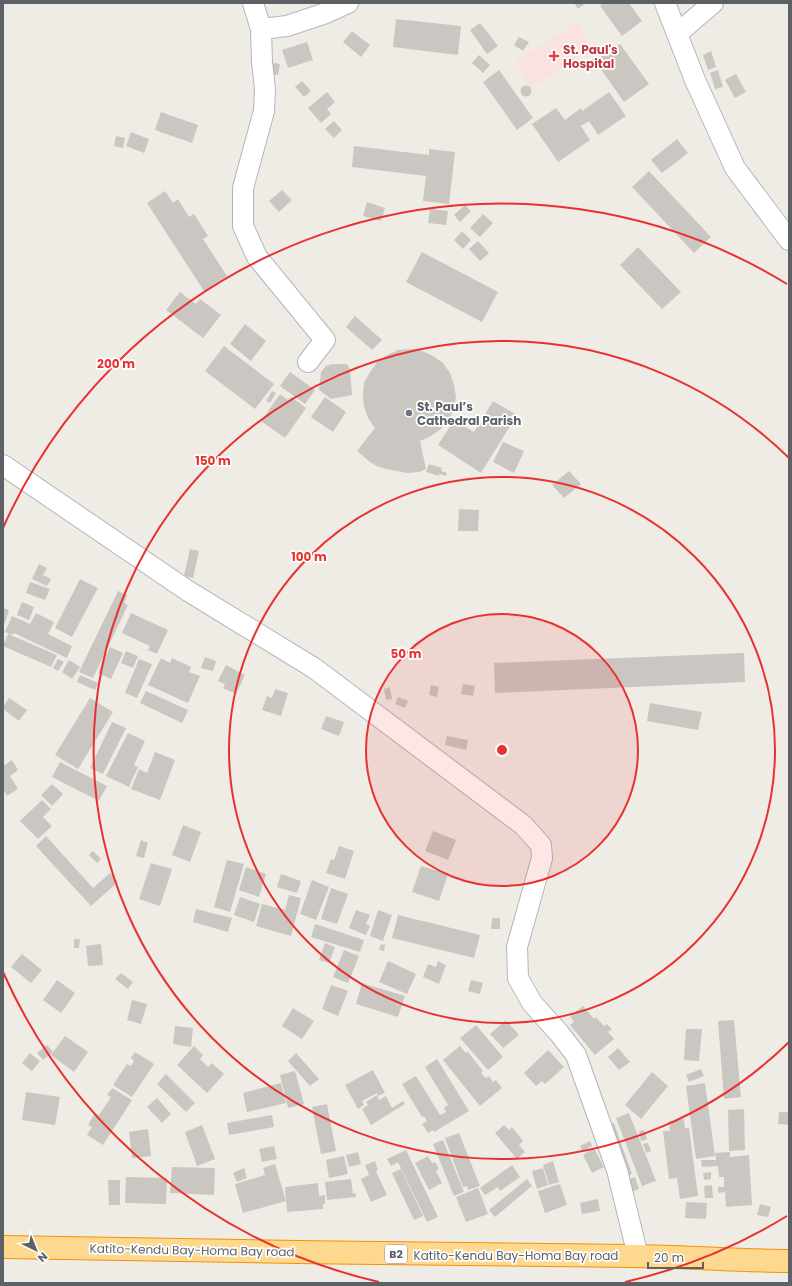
<svg xmlns="http://www.w3.org/2000/svg" width="792" height="1286" viewBox="0 0 792 1286" font-family="Poppins,sans-serif">
  <rect width="100%" height="100%" fill="#efece5"/>
  <path fill="#fbe2e2" d="M577,23l16,27 -62,38 -16,-27z"/>
  <path fill="#cac7c2" d="M574,3h12l-8,6z
    M604,3h25l13,18 -20,15 -22,-30z
    M396,19l65,7 -3,29 -65,-8z
    M480,23l18,23 -11,8 -17,-24z
    M352,31l18,14 -9,12 -18,-15z
    M519,37l10,5 -6,9 -9,-6z
    M307,42l6,18 -25,8 -6,-18z
    M620,44l29,40 -25,18 -29,-41z
    M711,51l5,16 -8,3 -5,-15z
    M479,55l11,10 -7,8 -11,-10z
    M269,62l11,2 -2,11 -10,-1z
    M499,70l34,48 -16,12 -34,-48z
    M718,70l5,17 -8,2 -5,-16z
    M736,74l10,18 -11,6 -10,-18z
    M302,81l9,10 -7,6 -9,-10z
    M520.5 91a5.5 5.5 0 1 1 11 0a5.5 5.5 0 1 1-11 0Z
    M327,92l8,10 -8,7 4,5 -10,9 -13,-15z
    M609,92l17,24 -28,19 -9,-14 -8,5 9,14 -32,22 -26,-38 24,-16 9,12 16,-12 1,3z
    M161,112l37,13 -6,18 -37,-13z
    M334,121l8,9 -8,8 -9,-9z
    M131,132l18,7 -5,14 -18,-7z
    M116,136l9,2 -2,10 -9,-2z
    M677,139l11,14 -26,20 -11,-13z
    M354,146l75,9v-6l26,3 -6,52 -26,-3 3,-25 -74,-9z
    M649,171l62,66 -17,16 -62,-66z
    M282,190l10,10 -13,12 -10,-11z
    M165,191l8,12 5,-4 11,18 5,-3 14,22 -5,3 24,37 -23,15 -57,-88z
    M367,202l18,6 -4,13 -18,-5z
    M465,205l6,6 -11,11 -6,-7z
    M430,209l18,2 -2,14 -18,-2z
    M483,214l10,9 -13,14 -10,-9z
    M462,231l9,9 -8,9 -9,-9z
    M478,241l11,12 -9,8 -11,-12z
    M638,247l43,45 -19,17 -42,-44z
    M422,252l76,40 -16,30 -76,-40z
    M180,292l16,12 4,-5 21,16 -18,23 -37,-28z
    M355,316l27,24 -10,10 -26,-23z
    M245,324l21,17 -15,20 -21,-17z
    M224,346l50,38 -19,25 -50,-38z
    M411,349l11,2 11,5 10,7 7,10 4,12 2,12 -2,12 -5,11 -8,9 -10,7 -11,5 6,28 -7,3 -12,1 -21,-4 -9,-3 -7,-4 -13,-11 18,-23 -7,-10 -4,-11 -1,-13 1,-11 6,-11 7,-10 10,-7 11,-5z
    M332,364h15l3,5 2,26 -21,4 -12,-9 2,-18 5,-6z
    M290,372l25,18 -10,14 -25,-18z
    M272,391l4,2 -6,10 -4,-2z
    M280,394l8,6 3,-3 15,11 -21,30 -24,-17z
    M325,397l21,15 -13,20 -22,-15z
    M493,401l24,14 -36,58 -43,-28 16,-25 20,12z
    M503,442l21,9 -10,22 -21,-11z
    M429,464l13,4 -1,3 6,2 -1,3 -7,-2v2l-13,-4z
    M569,471l12,13 -17,14 -12,-13z
    M459,509l20,1 -1,21h-20z
    M190,549l9,2 -6,27 -9,-2z
    M39,564l8,4 -4,7 8,4 -4,7 -15,-7z
    M80,579l18,9 -26,49 -17,-9z
    M30,582l20,7 -5,11 -19,-7z
    M118,591l9,4 -3,8 4,2 -35,73 -14,-6z
    M22,602l12,5 -5,13 -12,-5z
    M3,608l6,2 -4,13 -2,-1z
    M36,613l18,9 -6,12 24,12 -5,12 -53,-25 -2,2 -7,-3 7,-16 18,8z
    M131,613l37,17 -11,24 -9,-4 2,-4 -28,-13z
    M8,634l49,21 -6,12 -48,-21z
    M110,647l13,6 -12,26 -13,-6z
    M126,651l12,5 -5,12 -12,-5z
    M744,653l1,29 -250,11 -1,-30z
    M205,657l11,4 -3,10 -12,-3z
    M161,658l9,5 2,-5 19,9 -2,5 11,4 -12,27 -40,-18z
    M58,659l6,3 -6,9 -5,-3z
    M139,659l13,5 -15,34 -12,-5z
    M69,660l11,7 -8,12 -10,-7z
    M226,665l19,10 -9,19 -13,-6 2,-4 -7,-3z
    M80,675l18,8 -3,7 -18,-8z
    M463,684l12,2 -2,10 -12,-2z
    M431,685l8,2 -2,10 -8,-2z
    M390,687l2,12 -6,1 -2,-11z
    M275,689l13,4 -7,23 -19,-6 5,-14 5,2z
    M146,691l42,19 -6,13 -42,-20z
    M398,697l10,4 -3,7 -10,-4z
    M9,698l18,12 -8,11 -16,-12v-2z
    M90,698l23,14 -35,57 -23,-14z
    M650,703l52,9 -4,18 -51,-9z
    M326,716l18,6 -5,14 -18,-7z
    M112,722l14,6 -23,46 -13,-6z
    M128,733l17,8 -11,24 4,2 -9,20 -23,-11z
    M447,736l21,4 -2,10 -21,-5z
    M155,752l20,8 -15,40 -29,-11 8,-20 8,4z
    M12,760l6,10 -8,6 8,13 -11,7 -4,-7v-23z
    M60,762l47,24 -8,15 -47,-24z
    M52,784l11,10 -11,12 -11,-11z
    M42,800l9,9 -8,8 9,9 -14,13 -18,-18z
    M183,825l18,7 -11,30 -18,-7z
    M433,831l23,9 -8,20 -23,-9z
    M46,836l47,52 17,-15 8,9 -27,24 -55,-60z
    M141,840l7,3 -4,15 -8,-2z
    M339,846l15,5 -9,28 -19,-6 5,-14 3,1z
    M93,851l8,8 -4,4 -8,-8z
    M227,860l17,4 -14,48 -16,-5z
    M151,863l21,6 -12,37 -21,-7z
    M421,866l27,8 -9,27 -27,-9z
    M246,867l20,7 -7,23 -20,-7z
    M281,874l20,7 -4,12 -20,-6z
    M312,880l17,7 -13,33 -16,-6z
    M331,888l17,6 -11,30 -16,-5z
    M289,895l12,3 -10,38 -35,-10 6,-22 23,6z
    M240,897l20,7 -6,18 -20,-7z
    M196,909l36,9 -4,14 -35,-10z
    M356,910l14,5 -4,9 4,2 -4,9 -17,-7z
    M378,910l14,5 -9,26 -13,-5z
    M398,915l82,20 -6,23 -82,-20z
    M492,918h8v11h-9z
    M315,924l49,16 -4,12 -49,-15z
    M74,939h6l-1,9h-5z
    M325,943l10,4 -6,16 -10,-3z
    M101,944l2,21 -15,1 -2,-20z
    M381,944l4,1 -1,6 -5,-1z
    M344,950l15,6 -11,27 -15,-6z
    M22,954l20,16 -11,13 -20,-16z
    M388,961l28,13 -9,20 -28,-12z
    M438,961l8,4 -7,19 -16,-7 5,-13 8,3z
    M121,973l12,9 -5,7 -13,-10z
    M57,980l18,13 -14,20 -18,-13z
    M471,980l12,3 -3,11 -12,-3z
    M362,983l43,13 -7,21 -42,-13z
    M331,985l17,6 -10,25 -16,-7z
    M132,1000l15,4 -6,20 -14,-4z
    M583,1006l11,13 2,-2 8,9 3,-2 5,5 -4,3 6,7 -19,16 -25,-30 4,-3 -4,-6z
    M293,1008l21,13 -12,18 -20,-13z
    M506,1020l13,15 -16,13 -13,-14z
    M734,1020l7,77 -17,2 -6,-78z
    M476,1025l27,32 -15,13 -28,-32z
    M175,1026l18,2 -2,19 -18,-3z
    M686,1029h16l-3,32 -15,-1z
    M65,1036l23,16 -14,20 -23,-17z
    M47,1045l6,7 -10,8 -6,-7z
    M194,1046l9,9 -3,4 8,8 4,-4 12,11 -17,19 -30,-28z
    M460,1046l6,7 2,-1 15,19 -2,2 5,5 3,-2 4,6 3,-2 6,8 -22,18 -37,-46z
    M618,1048l12,14 -11,8 -11,-13z
    M548,1050l16,17 -19,17 -3,-3 -6,5 -12,-13z
    M135,1052l19,12 -22,33 -19,-12 14,-21 4,2 3,-5 -3,-3z
    M30,1053l10,8 -8,10 -10,-8z
    M296,1053l23,26 -9,7 -22,-25z
    M437,1059l32,52 -35,21 -1,-2 -5,3 -6,-9 5,-3 -3,-5 -2,1 -20,-33 14,-8 24,39 6,-3 -2,-4 4,-3 -23,-38z
    M701,1069l3,7 -15,6 -3,-7z
    M373,1070l12,23 -7,3 -1,-3 -15,8 2,4 -6,4 -13,-24z
    M295,1071l9,33 -16,4 -8,-33z
    M652,1072l16,14 -27,33 -16,-14z
    M166,1074l29,29 -9,9 -29,-28z
    M281,1083l5,20 -39,9 -4,-19z
    M705,1083l10,73 -19,3 -10,-73z
    M112,1088l20,12 -29,45 -16,-10 5,-8 -4,-2 7,-12 4,2 12,-18 -4,-2z
    M26,1092l34,5 -5,28 -33,-5z
    M377,1095l2,5 7,-4 6,12 11,-7 2,3 -34,21 -9,-16 6,-4 -2,-3z
    M157,1098l14,16 -9,9 -15,-16z
    M327,1104l9,47 -15,3 -9,-47z
    M744,1109l1,41 -16,1 -1,-41z
    M779,1112h10v13l-11,-1z
    M629,1113l27,68 -14,5 -26,-68z
    M272,1115l2,12 -45,8 -2,-12z
    M684,1119l1,9h4l9,68 -18,3 -3,-21 -8,1 -6,-48h7l-1,-10z
    M614,1123l18,51 -9,4 -19,-51z
    M202,1125l13,34 -18,7 -12,-34z
    M504,1125l5,5 3,-3 11,14 -4,4 6,7 -8,7 -22,-26z
    M148,1129l3,27 -19,2 -3,-26z
    M644,1130l3,9 -6,2 -2,-10z
    M459,1133l21,53 -12,4 -1,-4 -4,1 -18,-49z
    M443,1140l21,52 -10,4 -21,-52z
    M590,1141l2,5 -10,5 -2,-5z
    M648,1143l3,8 -5,2 -3,-9z
    M274,1146l3,13 -15,3 -3,-13z
    M594,1148l10,19 -12,6 -9,-18z
    M406,1150l32,67 -11,5 -29,-60 -7,4 -4,-7z
    M358,1152l3,12 -12,3 -3,-12z
    M730,1152v5l19,-2 3,50 -26,2 -1,-15 -7,1v-6h6v-10h-5l-1,-11 -16,1 -1,-7h15l-1,-7z
    M344,1156l4,18 -19,4 -3,-18z
    M428,1156l4,7 3,-1 4,7 -3,2 6,12 -13,7 -14,-27z
    M375,1161l3,9 -2,1 11,24 -16,7 -10,-23 8,-4 -4,-10z
    M553,1161l6,21 -10,3 -6,-20z
    M275,1164l11,37 -43,12 -8,-29 30,-9 -2,-7z
    M512,1165l8,12 -20,14 -2,-4 -13,8 -5,-7z
    M172,1167l43,1 -1,27 -44,-2z
    M244,1168l3,10 -10,4 -4,-9z
    M543,1168l5,17 -11,4 -5,-18z
    M401,1169l22,47 -9,4 -22,-47z
    M711,1172v7l-7,1 -1,-7z
    M126,1177l41,1 -1,26 -41,-1z
    M635,1177l4,12 -9,3 -4,-12z
    M351,1179l2,15 3,-1v4l-29,3 -2,-18z
    M527,1179l5,7 -37,31 -6,-7z
    M108,1180h12v25h-11z
    M318,1183l1,13 6,-1v9h-2v5l-36,3 -2,-25z
    M560,1184l7,21 -22,8 -7,-22z
    M712,1185l1,13h-8l-1,-12z
    M478,1188l10,26 -22,8 -10,-25z
    M598,1199l2,12 -18,3 -2,-11z
    M686,1202l21,1 -1,16 -21,-1z
    M760,1204l11,3 -3,10 -11,-2z"/>
  <g fill="none" stroke-linecap="round" stroke-linejoin="round">
    <defs>
      <path id="minor" d="M253,3l8,26 1,33 3,27 -1,22 -21,77v38l14,31 68,83 -17,22
        M665,3l30,77 40,88 54,72
        M261,29l26,-3 39,-13 22,-10
        M677,34l36,-31
        M3,465l185,126 126,77 209,157 18,20 1,13 -25,89 1,31 14,25 27,30 17,22 41,115 21,86"/>
      <path id="highway" d="M3,1247c209,4 419,7 628,9 53,0 105,5 158,5"/>
    </defs>
    <use href="#minor" stroke="#b2b6ba" stroke-width="22"/>
    <use href="#highway" stroke="#f39301" stroke-width="24"/>
    <use href="#minor" stroke="#fff" stroke-width="20"/>
    <use href="#highway" stroke="#fdd88e" stroke-width="22"/>
  </g>
  <circle cx="502" cy="750" r="136" fill="#e93132" fill-opacity=".12"/>
  <g fill="none" stroke="#e93132" stroke-width="2">
    <circle cx="502" cy="750" r="136"/>
    <circle cx="502" cy="750" r="273"/>
    <path d="M789 1042A409 409 0 1 1 789 458"/>
    <path d="M787 1216A546 546 0 0 1 625 1282M379 1282A546 546 0 0 1 3 972M3 528A546 546 0 0 1 787 284"/>
  </g>
  <path fill="#e0444e" stroke="#fff" stroke-width="1.5" d="M552 50h4v4h4v4h-4v4h-4v-4h-4v-4h4z"/>
  <circle fill="#6b7280" stroke="#fff" stroke-width="1.5" cx="409" cy="413" r="4"/>
  <g text-anchor="middle" dominant-baseline="central" stroke-width="3.5" stroke-linejoin="round" paint-order="stroke">
    <rect fill="#fff" stroke="#8e9093" stroke-width="1" x="385" y="1245" width="22" height="18" rx="3"/>
    <g font-size="11" font-weight="bold" fill="#5d6165">
      <text x="396" y="1254">B2</text>
    </g>
    <g font-size="12" font-weight="bold" fill="#be3a42" stroke="#fff" text-anchor="start">
      <text x="563" y="49">St. Paul's<tspan x="563" dy="14">Hospital</tspan></text>
    </g>
    <g font-size="12" font-weight="bold" fill="#5b616d" stroke="#fff" text-anchor="start">
      <text x="417" y="406">St. Paul’s<tspan x="417" dy="14">Cathedral Parish</tspan></text>
    </g>
    <g font-size="12" fill="#5d6165" stroke="#fff">
      <text transform="translate(192 1250) rotate(1)">Katito-Kendu Bay-Homa Bay road</text>
      <text x="516" y="1255">Katito-Kendu Bay-Homa Bay road</text>
    </g>
  </g>
  <circle cx="502" cy="750" r="6" fill="#e93132" stroke="#fff" stroke-width="2"/>
  <g font-size="12" text-anchor="middle" font-weight="bold" fill="#e93132" stroke="#fff" stroke-width="3.5" stroke-linejoin="round" paint-order="stroke">
    <text x="116" y="368">200 m</text>
    <text x="213" y="465">150 m</text>
    <text x="309" y="561">100 m</text>
    <text x="406" y="658">50 m</text>
  </g>
  <rect width="792" height="1286" fill="none" stroke="#5d6165" stroke-width="8"/>
  <g transform="translate(36 1250) rotate(137)" stroke="#ffffff" stroke-width="3" paint-order="stroke">
  <path d="M0-3L7 15L0 10L-7 15Z" fill="#5d6165"/>
  <text y="-6" font-size="11" font-weight="bold" text-anchor="middle" fill="#5d6165">N</text>
  </g>
  <path d="M648 1262v6h55v-6" fill="none" stroke="#5d6165" stroke-width="2"/>
  <text x="654" y="1262" font-size="12" fill="#5d6165" stroke="#ffffff" stroke-width="3" paint-order="stroke">20 m</text>
</svg>
